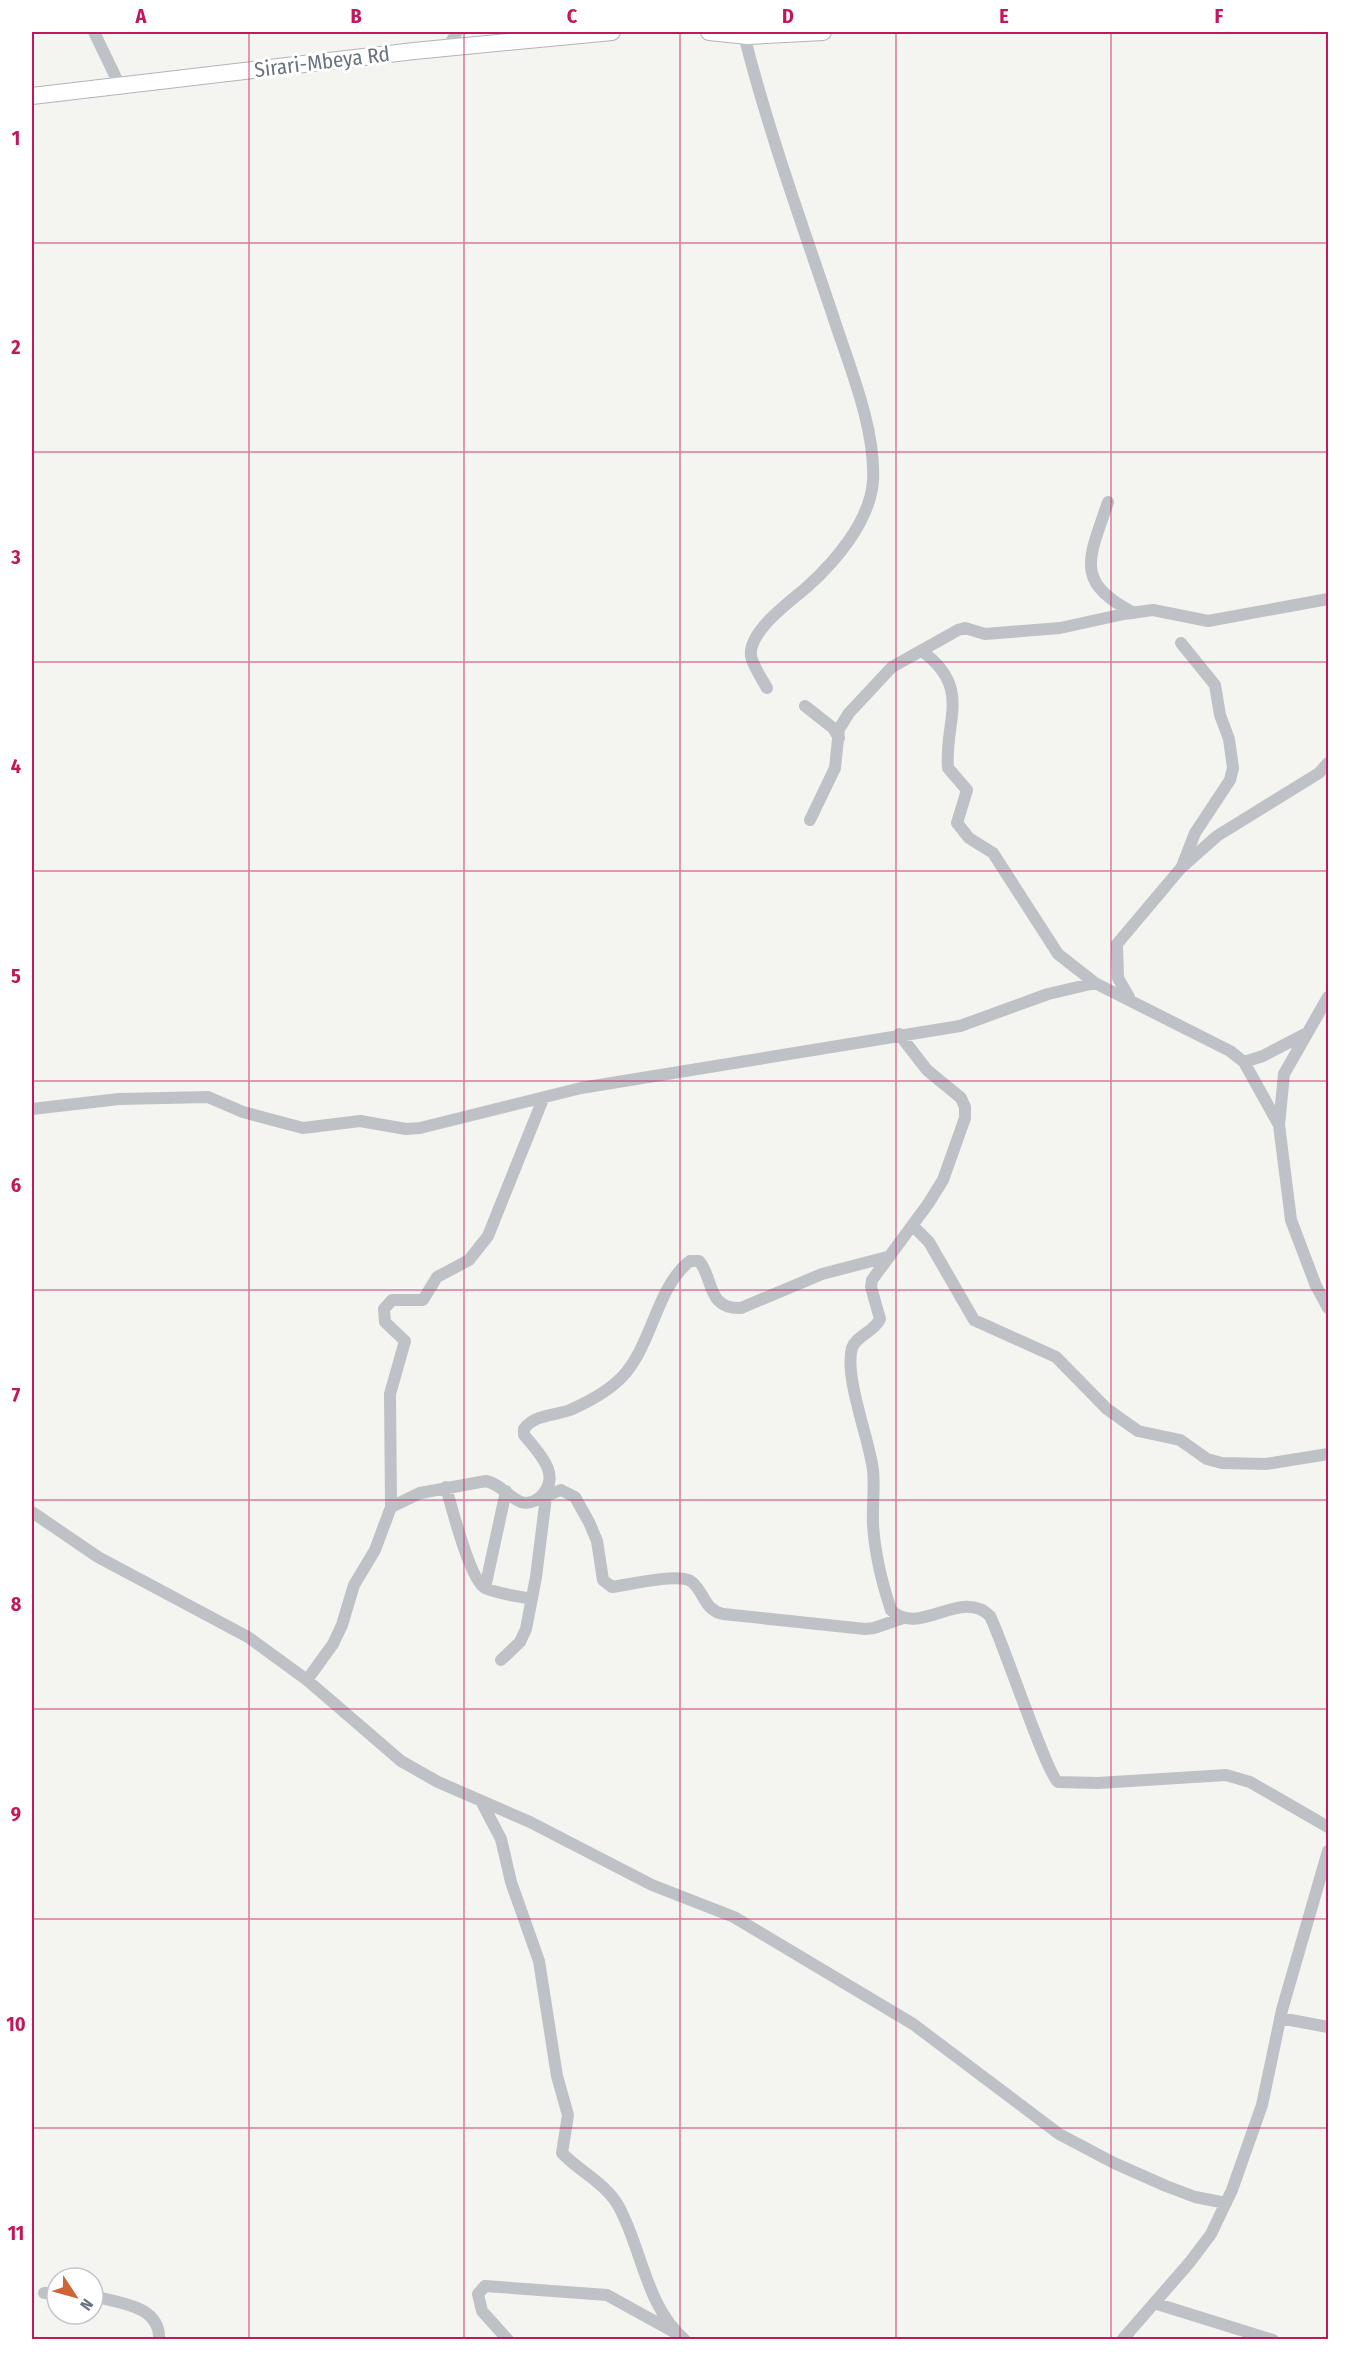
<svg xmlns="http://www.w3.org/2000/svg" width="1360" height="2371" viewBox="0 0 1360 2371" font-family="'Fira Sans Condensed',sans-serif">
  <rect width="100%" height="100%" fill="#f4f5f1"/>
  <g fill="none" stroke-linecap="round" stroke-linejoin="round">
    <defs>
      <path id="highway" d="M709,32l39,4 75,-4
        M32,96l382,-45 198,-19"/>
    </defs>
    <use href="#highway" stroke="#b1b4b7" stroke-width="18"/>
    <path stroke="#bec1c5" stroke-width="12" d="M94,32l25,52
      M744,35c24,95 57,186 88,278 16,50 44,115 41,168 -3,40 -37,80 -66,106 -16,14 -59,44 -56,69 2,10 11,23 16,32
      M448,47l9,-15
      M1108,502c-18,55 -36,79 26,111
      M1181,643l34,42 5,30 9,24 4,29 -3,12 -35,53 -12,31
      M922,651c51,38 22,69 26,117l19,22 -10,33 12,15 24,15 65,101 37,29
      M805,706l28,22 6,10
      M810,820l25,-52 4,-39 10,-16 43,-46 66,-37 7,-2 20,6 75,-6 64,-14 29,-4 55,11 120,-22
      M1129,997l-11,-19 -1,-34 64,-76 36,-32 102,-63 9,-10
      M1328,997l-44,77 -5,51 12,95 25,66 12,22
      M899,1034l28,36 34,28 4,9v11l-22,62 -15,24 -56,76 -1,7 9,32c-6,13 -24,17 -28,29 -8,29 17,90 21,122 2,18 -1,36 0,55 2,29 9,58 18,85 28,28 70,-23 99,6 13,26 57,159 68,166l40,1 128,-8 24,7 78,45
      M1244,1062l19,-6 42,-22
      M32,1109l87,-10 89,-2 35,15 60,16 57,-7 46,8 14,-1 161,-40 379,-62 88,-32 47,-11 135,68 14,11 35,63
      M913,1226l16,16 45,78 82,37 51,52 31,22 42,9 27,19 15,4 44,1 62,-10
      M446,1487c5,18 24,93 39,101 14,6 32,8 47,11
      M538,1499l23,-9 14,7 14,25 8,19 6,39 9,7c17,-2 68,-15 80,-5 13,11 12,28 31,32l142,15 9,-1 29,-10
      M391,1507l29,-14 66,-12c15,3 22,16 35,21 6,2 13,0 18,-4 25,-21 0,-45 -15,-63v-6c11,-15 30,-13 46,-19 16,-7 38,-19 51,-32 31,-31 35,-91 69,-117h9c15,17 7,48 42,47l81,-34 65,-17
      M32,1512l66,45 150,80 59,43 94,81 37,21 92,40 122,63 82,32 179,107 146,110 55,29 52,23 29,11 31,6
      M485,1588l21,-97
      M501,1660l19,-18 6,-13 10,-52 10,-80
      M307,1680l26,-36 9,-19 12,-40 21,-35 16,-43 -1,-113 15,-53 -20,-19 -1,-13 8,-9h31l14,-23 32,-17 19,-24 55,-137
      M481,1801l20,38 10,43 28,79 18,115 11,39 -6,38c18,19 44,30 57,54 23,42 27,100 66,133
      M1280,2018l48,9
      M44,2293h13
      M93,2296c25,7 68,9 66,44
      M1154,2303l119,37
      M508,2340l-26,-29 -4,-17 7,-8 122,9 67,37
      M1122,2340l68,-78 21,-28 21,-44 30,-85 20,-95 46,-159"/>
    <use href="#highway" stroke="#fff" stroke-width="16"/>
  </g>
  <path fill="none" stroke="#c2185b" stroke-width="1.5" stroke-opacity="0.55" d="M249,32v2308M464,32v2308M680,32v2308M896,32v2308M1111,32v2308M32,243h1296M32,452h1296M32,662h1296M32,871h1296M32,1081h1296M32,1290h1296M32,1500h1296M32,1709h1296M32,1919h1296M32,2128h1296"/>
  <g text-anchor="middle" dominant-baseline="central" stroke-width="6" stroke-linejoin="round" paint-order="stroke">
    <g font-size="21" fill="#67737f" stroke="#fff">
      <text transform="translate(322 62) rotate(-7)">Sirari-Mbeya Rd</text>
    </g>
  </g>
  <rect width="1360" height="2371" fill="none" stroke="#ffffff" stroke-width="66"/>
  <g transform="translate(75 2296) rotate(126)"><circle r="28" fill="#ffffff" stroke="#c2c7cc" stroke-width="1.5"/>
  <path d="M0-4.5L10 22L0 15L-10 22Z" fill="#cf6437"/>
  <text y="-9" font-size="16" font-weight="bold" text-anchor="middle" fill="#67737f">N</text>
  </g>
  <rect x="33" y="33" width="1294" height="2305" fill="none" stroke="#c2185b" stroke-width="2"/>
  <g font-size="20" text-anchor="middle" font-weight="bold" fill="#c2185b">
    <text x="141" y="23">A</text>
    <text x="356" y="23">B</text>
    <text x="572" y="23">C</text>
    <text x="788" y="23">D</text>
    <text x="1004" y="23">E</text>
    <text x="1219" y="23">F</text>
    <text x="16" y="145">1</text>
    <text x="16" y="354">2</text>
    <text x="16" y="564">3</text>
    <text x="16" y="773">4</text>
    <text x="16" y="983">5</text>
    <text x="16" y="1192">6</text>
    <text x="16" y="1402">7</text>
    <text x="16" y="1611">8</text>
    <text x="16" y="1821">9</text>
    <text x="16" y="2031">10</text>
    <text x="16" y="2240">11</text>
  </g>
</svg>
